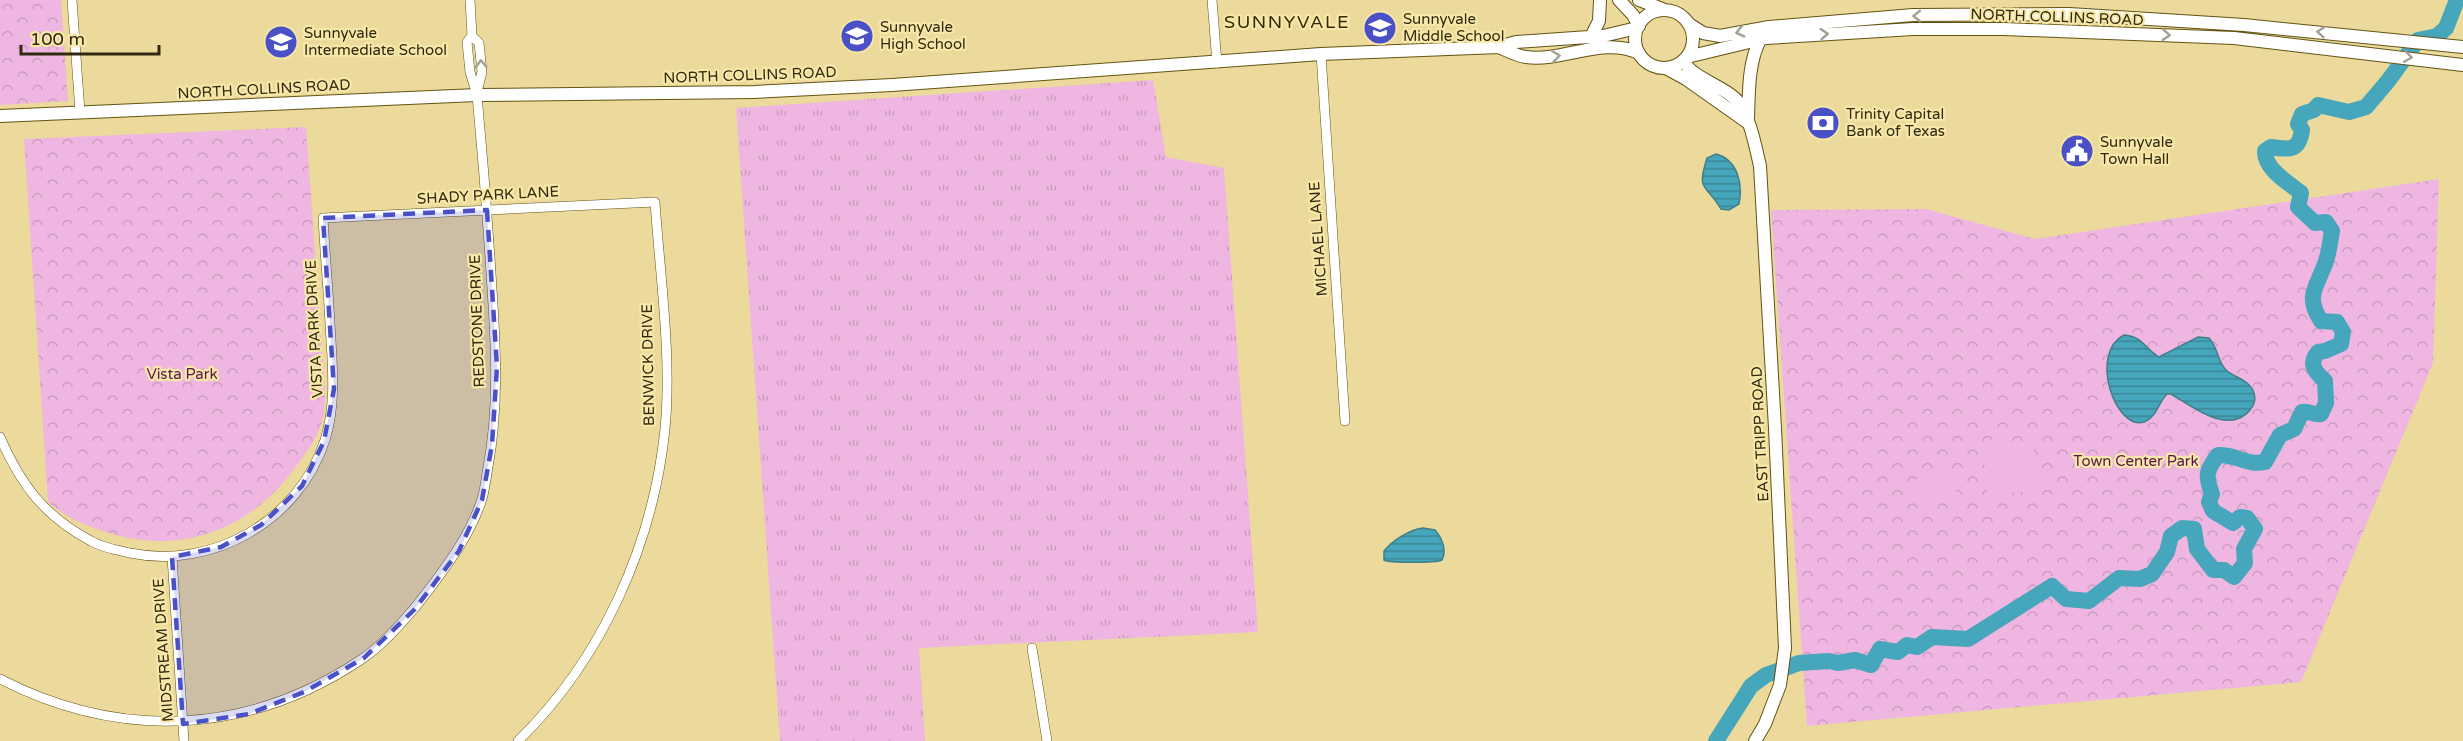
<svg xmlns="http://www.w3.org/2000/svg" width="2463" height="741" viewBox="0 0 2463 741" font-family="'Varela Round',sans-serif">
  <defs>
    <pattern id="grass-tufts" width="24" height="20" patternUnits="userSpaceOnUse" patternTransform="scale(1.5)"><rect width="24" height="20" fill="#eeb6e1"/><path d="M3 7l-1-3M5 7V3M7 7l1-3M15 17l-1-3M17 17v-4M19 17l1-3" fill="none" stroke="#cc9cc0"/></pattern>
    <pattern id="park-crowns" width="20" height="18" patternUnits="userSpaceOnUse" patternTransform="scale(1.5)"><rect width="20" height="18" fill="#eeb6e1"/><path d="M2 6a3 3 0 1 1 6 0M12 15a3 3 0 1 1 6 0" fill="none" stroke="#cc9cc0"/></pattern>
    <pattern id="water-rules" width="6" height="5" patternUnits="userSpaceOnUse" patternTransform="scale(1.5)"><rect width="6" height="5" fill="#46a6bb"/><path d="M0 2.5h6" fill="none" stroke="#3b8797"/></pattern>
  </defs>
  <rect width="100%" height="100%" fill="#ebda9b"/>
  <path fill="url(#grass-tufts)" d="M1153,80l13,77 58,11 34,464 -339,16 6,93h-145l-44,-633z"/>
  <path fill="url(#park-crowns)" d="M0,0h61l7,101 -68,4z
    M306,127l19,263c0,36 -7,47 -28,75 -44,63 -114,91 -188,68 -25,-8 -41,-14 -61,-31l-24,-363z
    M2439,179l-6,184 -132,319 -494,44 -36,-516 155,-1 109,30z"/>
  <path fill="#eeb6e1" d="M2033,445l5,45 -50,5 -5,-44z
    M1954,475l3,24 -38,4 -3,-24z"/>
  <path fill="url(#water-rules)" stroke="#3f8088" stroke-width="1.5" d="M1716,154c22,6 27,30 23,50l-10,6 -8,-1c-15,-26 -25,-16 -14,-51z
    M2124,335c18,1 21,14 35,22l39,-20 11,1c9,9 8,23 17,32 9,8 24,10 28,23 2,6 0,12 -4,17 -21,26 -59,-4 -79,-16h-4c-9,9 -10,23 -23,28 -28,9 -56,-68 -20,-87z
    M1423,528l12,2c7,8 12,20 7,30 -6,3 -53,3 -58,0v-9c9,-11 25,-21 39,-23z"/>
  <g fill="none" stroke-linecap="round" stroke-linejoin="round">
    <path stroke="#46a6bb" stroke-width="16" d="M1716,741l35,-55 15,-11 33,-12 30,-2 9,2 17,-3 16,5 9,-16 18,3 9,-7 10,2 15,-10 36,2 84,-53 14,13 23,2 30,-23 21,1 12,-5 15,-22 4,-16 11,-8 12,1 3,20 16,21h11l10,7 11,-14 -1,-14 11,-20 -8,-11 -7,-1 -7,6 -20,-12 -4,-9 3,-8c-7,-19 -6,-23 6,-39 18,-1 29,11 47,7l15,-27 14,-6 8,-17c7,-2 12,4 19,2l5,-11 -1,-22c-10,-9 -17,-17 -7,-29l7,-1 16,-7 2,-12 -6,-10 -16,-1c-16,-24 -5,-33 4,-57 4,-10 5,-22 7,-33l-6,-9 -11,1 -17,-16 3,-14c-12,-10 -37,-24 -36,-42l6,-4c19,3 28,4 31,-17l-4,-6 4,-10 12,-4 4,-5 31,7 17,-5 22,-26 30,-41 19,-4 9,-8 11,-28"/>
    <defs>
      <path id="minor" d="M72,0l8,112
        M1212,0l5,63
        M472,36l7,7 3,29 -5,20
        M1321,54l24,367
        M0,437c21,48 44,79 91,104 12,7 26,9 39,12 82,17 169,-32 195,-113 12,-38 7,-77 5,-117 -2,-35 -5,-70 -7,-105l332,-16c5,74 17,154 10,227 -12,116 -63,230 -147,312
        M172,557l12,184
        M1032,648l15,93
        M0,679c121,62 249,56 362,-20 24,-16 52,-49 69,-72 20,-27 39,-53 50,-85 4,-11 5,-24 7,-35 11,-59 8,-119 4,-178 -4,-65 -9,-130 -15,-194l-7,-23 -3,-30 5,-6 -2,-36"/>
      <path id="tertiary" d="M1619,0l14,15 6,11
        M1639,0l26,10
        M1635 39a29 29 0 1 1 58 0a29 29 0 1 1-58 0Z
        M1689,24l14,9 17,3 49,-9 144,-12 156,-1 175,11 219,22
        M1591,37l8,-16 1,-21
        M1499,47c9,4 18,9 27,10 38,5 76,-21 113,-4
        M1687,57l79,-19 147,-9h91l230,9 229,27
        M1684,60c5,18 43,26 55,43 12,18 16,42 21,63l15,262 10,220 -5,37 -15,39 -10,17
        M1666,68l20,11 61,43
        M0,116l477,-21 277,-3 138,-7 429,-31 178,-7 17,-5 87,-6 34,-8
        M1748,118c1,-25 0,-55 12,-78"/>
    </defs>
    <use href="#minor" stroke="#635313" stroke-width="10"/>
    <use href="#tertiary" stroke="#635313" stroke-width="14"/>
    <use href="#minor" stroke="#fff" stroke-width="9"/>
    <use href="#tertiary" stroke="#fff" stroke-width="12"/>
  </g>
  <defs><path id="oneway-chevron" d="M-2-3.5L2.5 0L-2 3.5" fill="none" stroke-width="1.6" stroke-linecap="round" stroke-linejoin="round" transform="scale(1.5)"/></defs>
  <g stroke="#a29f93">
    <use href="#oneway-chevron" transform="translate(1917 16) rotate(179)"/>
    <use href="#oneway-chevron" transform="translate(1740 32) rotate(167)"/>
    <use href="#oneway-chevron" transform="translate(2321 32) rotate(-175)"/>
    <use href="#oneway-chevron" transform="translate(1824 34) rotate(-4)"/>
    <use href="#oneway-chevron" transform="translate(2166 35) rotate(3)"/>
    <use href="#oneway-chevron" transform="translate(1556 56) rotate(-8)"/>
    <use href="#oneway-chevron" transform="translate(2408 57) rotate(8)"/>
    <use href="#oneway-chevron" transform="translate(481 64) rotate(-92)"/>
  </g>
  <path fill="#4a51c7" fill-opacity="0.2" stroke="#4a51c7" stroke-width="4.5" stroke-dasharray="12 8" stroke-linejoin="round" d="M487,210l10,157 -5,78 -10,55 -23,51 -45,59 -50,48 -60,34 -55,22 -66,10 -11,-167 49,-10 40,-22 41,-39 22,-45 10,-52 -11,-171z"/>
  <defs>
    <symbol id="school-disc" viewBox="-11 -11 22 22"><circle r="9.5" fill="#4a51c7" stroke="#f8e8a8"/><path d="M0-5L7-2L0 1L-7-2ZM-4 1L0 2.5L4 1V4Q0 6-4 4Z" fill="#fff"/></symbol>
    <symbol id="bank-disc" viewBox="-11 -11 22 22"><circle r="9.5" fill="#4a51c7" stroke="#f8e8a8"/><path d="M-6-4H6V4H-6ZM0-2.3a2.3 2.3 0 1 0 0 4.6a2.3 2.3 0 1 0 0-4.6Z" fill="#fff"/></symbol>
    <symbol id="civic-disc" viewBox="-11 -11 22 22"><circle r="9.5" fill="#4a51c7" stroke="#f8e8a8"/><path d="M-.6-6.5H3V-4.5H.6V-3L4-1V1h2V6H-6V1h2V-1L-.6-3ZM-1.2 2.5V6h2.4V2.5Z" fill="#fff"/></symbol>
  </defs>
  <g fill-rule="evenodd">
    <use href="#school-disc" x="1361" y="9" width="38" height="38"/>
    <use href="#school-disc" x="838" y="17" width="38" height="38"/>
    <use href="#school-disc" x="262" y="23" width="38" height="38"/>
    <use href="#bank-disc" x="1804" y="104" width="38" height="38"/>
    <use href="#civic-disc" x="2058" y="132" width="38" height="38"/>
  </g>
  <g text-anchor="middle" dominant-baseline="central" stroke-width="4.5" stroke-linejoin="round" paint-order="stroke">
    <g font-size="15" fill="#302910" stroke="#f8e8a8">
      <text transform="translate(2057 17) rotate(2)">NORTH COLLINS ROAD</text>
      <text transform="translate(750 75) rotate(-2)">NORTH COLLINS ROAD</text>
      <text transform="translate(264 89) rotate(-3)">NORTH COLLINS ROAD</text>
      <text transform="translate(488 195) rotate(-3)">SHADY PARK LANE</text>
      <text transform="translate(1318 239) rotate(-94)">MICHAEL LANE</text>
      <text transform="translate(477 321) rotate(-92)">REDSTONE DRIVE</text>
      <text transform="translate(314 329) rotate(-93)">VISTA PARK DRIVE</text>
      <text transform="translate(648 365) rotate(-91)">BENWICK DRIVE</text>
      <text transform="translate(1760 434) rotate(-93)">EAST TRIPP ROAD</text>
      <text transform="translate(163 650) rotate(-94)">MIDSTREAM DRIVE</text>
    </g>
    <g font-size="15" fill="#302910" stroke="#f8e8a8" text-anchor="start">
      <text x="1403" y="19">Sunnyvale<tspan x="1403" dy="17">Middle School</tspan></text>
      <text x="880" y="27">Sunnyvale<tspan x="880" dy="17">High School</tspan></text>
      <text x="304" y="33">Sunnyvale<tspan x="304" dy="17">Intermediate School</tspan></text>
      <text x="1846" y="114">Trinity Capital<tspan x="1846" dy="17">Bank of Texas</tspan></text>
      <text x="2100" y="142">Sunnyvale<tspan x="2100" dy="17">Town Hall</tspan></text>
    </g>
    <g font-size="15" fill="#5a144f" stroke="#f8e8a8">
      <text x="182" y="374">Vista Park</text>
      <text x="2136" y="461">Town Center Park</text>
    </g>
    <g font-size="18" letter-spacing="1.5" fill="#312908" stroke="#f8e8a8">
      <text x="1287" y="22">SUNNYVALE</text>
    </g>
  </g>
  <path d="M21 45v9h138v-9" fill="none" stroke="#302910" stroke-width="3"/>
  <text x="30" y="45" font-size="18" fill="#302910" stroke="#f8e8a8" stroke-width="4.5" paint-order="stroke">100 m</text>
</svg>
